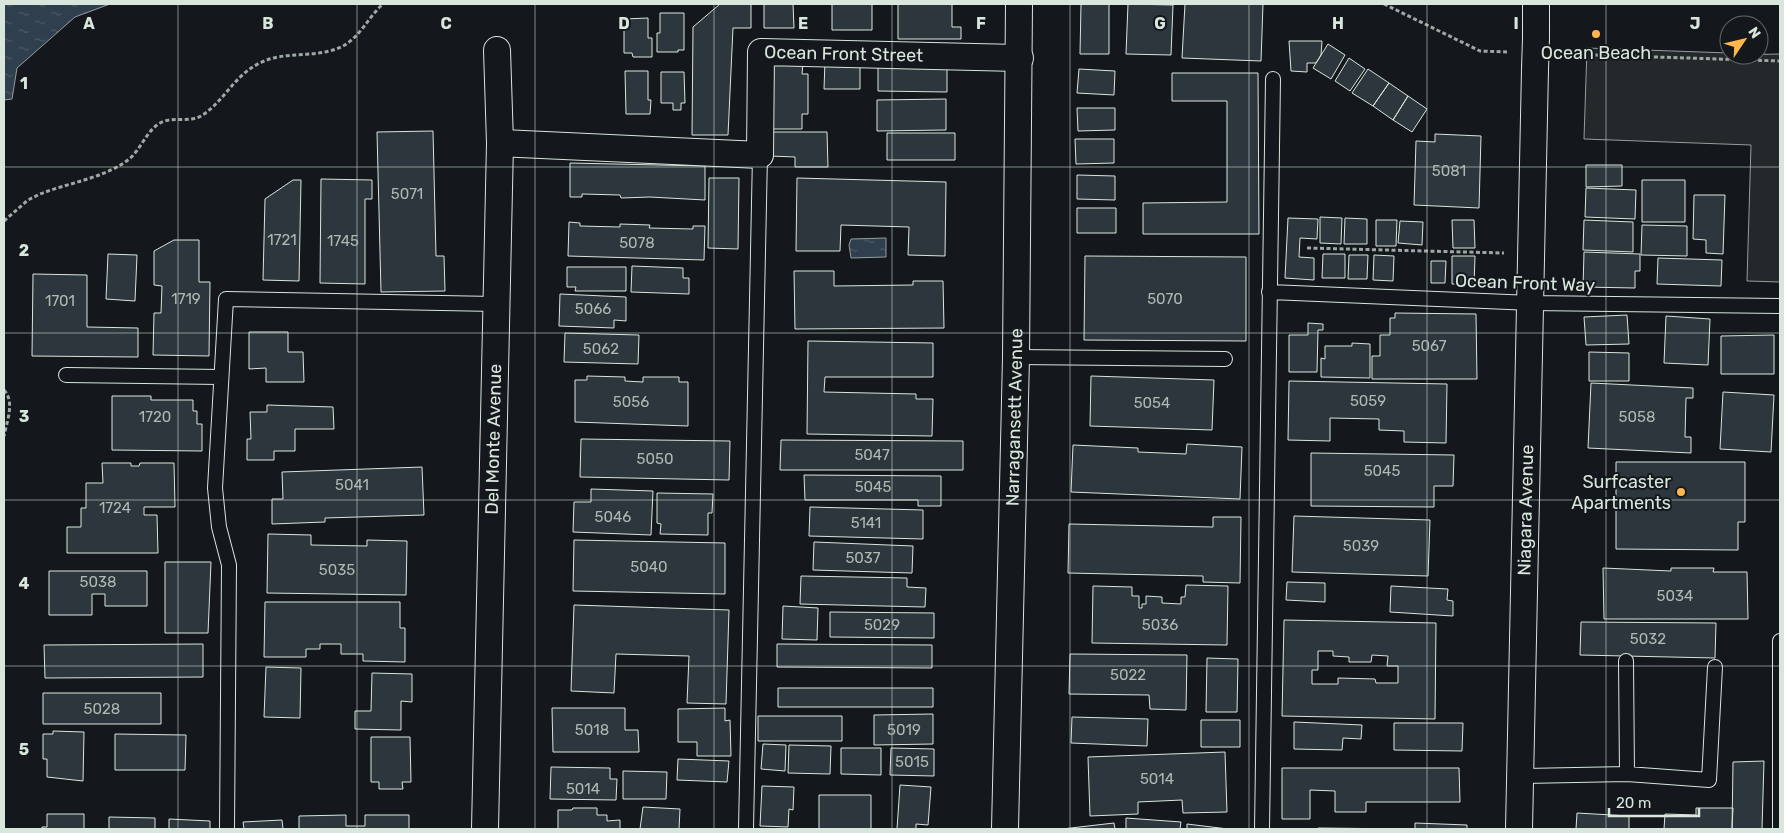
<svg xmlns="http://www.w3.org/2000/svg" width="1784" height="833" viewBox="0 0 1784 833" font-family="Rubik,sans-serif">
  <defs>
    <pattern id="water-ripples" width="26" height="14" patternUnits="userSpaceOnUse" patternTransform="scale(1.25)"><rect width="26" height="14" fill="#2f3f4d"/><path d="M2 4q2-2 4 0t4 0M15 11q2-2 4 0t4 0" fill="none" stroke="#4c5b66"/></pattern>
  </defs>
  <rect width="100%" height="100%" fill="#14181c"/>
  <path fill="#24282b" stroke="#939e99" d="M1587,48l142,5v2l51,-1v228l-33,-1 4,-136 -167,-6z"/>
  <path fill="url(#water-ripples)" stroke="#939e99" d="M4,4h106l-35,13 -58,51 -5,31 -8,1z
    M886,238v19l-35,1 -2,-13 2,-6z"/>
  <path fill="#2c363c" stroke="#d8e6dc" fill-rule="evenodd" d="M720,4h31v24h-18l-5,107h-36l1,-108z
    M764,4h29l1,24h-30z
    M832,4h40v26h-40z
    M898,4h54v23h9v12h-63z
    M1081,4h28v50h-29z
    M1128,4l45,1 -2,50 -45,-1z
    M1185,4h78l-2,57 -79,-3z
    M660,13h24v37h-6v2h-21v-19h3z
    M648,18v20h4v19h-19l-1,-4h-8v-34z
    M1289,41h33l-1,14 -5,8h-9v9l-16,-1z
    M1328,44l17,11 -14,24 -18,-11z
    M1349,58l16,11 -15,22 -15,-10z
    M825,61h35v28h-36z
    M878,62l69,1v29l-69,-1z
    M772,63h31l-1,11h6v40h-6v15h-30z
    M1079,69l36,2 -1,24 -37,-2z
    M1368,69l21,14 -16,23 -21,-13z
    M625,71h23v29h3l-1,14h-24z
    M661,72h23l1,31h-4v7h-8v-7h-12z
    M1172,73h86l1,161h-116v-31l84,-1v-101h-55z
    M1389,83l19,13 -15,24 -20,-14z
    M1408,96l19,13 -15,23 -19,-12z
    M946,99v31l-69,1v-31z
    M1077,108h38v22l-37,1z
    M433,131l3,125h8l1,35 -64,1 -4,-160z
    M770,132h57l1,35h-33v-10l-25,-1z
    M887,133h68v27h-68z
    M1435,134l46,2 -2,72 -65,-3 2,-64 19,1z
    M1075,139h39v24l-38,1z
    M570,163l135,3v34l-55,-3 -29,1 -1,-3 -38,-1v3h-12z
    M1586,165h36v21l-36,1z
    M1077,175l38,1v24l-38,-1z
    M709,178h30l-1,71 -30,-1z
    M797,178l149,4 -1,74 -37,-1 1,-28 -68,-2 -1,26h-44z
    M321,179l51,1v19h-7v85l-45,-1z
    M293,180h8l-2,101 -36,-1 2,-81z
    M1642,180h43v42h-43z
    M1586,188l50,2 -1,29 -50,-2z
    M1694,195h31l-2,59 -17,-1v-13l-13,-1z
    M1077,208h39v25h-39z
    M1320,217l22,1 -1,26 -21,-1z
    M1288,218l30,1 -1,20 -17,-1 -1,19 15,1v22l-29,-2z
    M1345,218l22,1v25h-23z
    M1376,220h21l-1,26h-20z
    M1452,220h22l1,28h-22z
    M1584,220l49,2v30l-50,-2z
    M1400,221l23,1 -1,23 -24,-2z
    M569,222l11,1v3l40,1v-3l30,1 -1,3 44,1v-3h12l-1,34 -136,-4z
    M1642,225l45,1v30l-46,-1z
    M174,240h25v42h11l-1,74 -56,-1 1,-42h7l1,-27 -8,-1v-34z
    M1584,252l56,2v17h-5v17l-52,-1z
    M108,254l29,1 -2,46 -29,-2z
    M1323,254h22v24h-23z
    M1349,255h19l-1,24h-19z
    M1374,255l20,1 -1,25 -20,-1z
    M1085,256l161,1v84l-162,-1z
    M1452,256h23l-1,29 -22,-1z
    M1658,258l64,2 -1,26 -64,-2z
    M1431,261h15l-1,22h-14z
    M632,266l51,2v10h6v16l-58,-2z
    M567,267h59v24h-51l1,-4h-9z
    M794,271h40v15l79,-1v-4h30l1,47 -149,1z
    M33,274l54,1v52l51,1v29l-106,-1z
    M560,294l66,3v24l-12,-1v8l-55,-2z
    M1395,313l81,1 1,65h-105v-23h8v-21h10v-17h5z
    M1627,315l2,29 -43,1 -2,-28z
    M1666,316l44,3 -2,46 -44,-2z
    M1308,323l15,1v6h-5l-1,42h-28v-37h19z
    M249,332h39v20h15l1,30h-38v-14l-17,1z
    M565,333l74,2 -1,29 -74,-2z
    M1774,335v39h-53v-38z
    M808,341l125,2v34h-108l-1,15 92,2v5h17l-1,37 -125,-2z
    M1352,343l18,1v34l-49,-1v-19l4,1v-13h27z
    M1589,352l40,1v28h-40z
    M587,376l38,1v4l18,1v-5h36v5h9v44l-113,-4v-42h12z
    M1091,376l123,4 -2,50 -122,-4z
    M1289,381l158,3 -1,59 -42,-1v-11l-25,-1v-11l-49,-1v23l-42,-1z
    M1591,383l102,5v10h-7l-1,39h6v16l-103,-5z
    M1723,392l51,3 -3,57 -51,-3z
    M112,396h39v4h42v11h4v13h5v27l-90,-1z
    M267,405l66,2 1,22h-39v22h-21v9h-27v-21h4l-1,-27h17z
    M581,439l149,2 -1,39 -149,-3z
    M781,440l182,1v29h-183z
    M1187,444l55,3 -2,52 -169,-7 2,-47 65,3v4l48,2z
    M1311,453l143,2 -1,31h-19v21l-123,-1z
    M1616,462h129v60h-7v28l-122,-1z
    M102,463h29v3h8l1,-3h34l1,44h-31v8h13l1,38h-91v-26h14v-19h5v-25h17z
    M422,467l2,48 -99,3v4l-53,2v-25h11l-1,-27z
    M804,475l137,1v30h-23v-6h-113z
    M591,489l62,2 -2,44 -78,-3 1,-30h17z
    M657,493l56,1 -1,19h-4v22l-48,-1 1,-10 -4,-1z
    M810,507l113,3v29l-114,-3z
    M1294,516l136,4 -2,56 -136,-4z
    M1213,517h28l-1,66 -37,-1v-6l-135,-3 1,-49 144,3z
    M268,534l43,1v10l56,1v-6l40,1 -1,54 -139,-2z
    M574,540l151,3v51l-152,-3z
    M814,542l99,4 -1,27 -99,-3z
    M165,562h46l-3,71h-43z
    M1603,568l68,3v-3h43l-1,4h34l1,47h-144z
    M49,571h98v35h-42v-12h-13v21h-43z
    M801,576l106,2v9l19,1 -1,19 -125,-3z
    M1287,582l38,1v19l-39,-2z
    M1186,585l42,1 -1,59 -135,-2 1,-57 39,1v9h7v12h3v-4h4v-8l16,1v6l19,1v-7h4z
    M1391,586l57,3 -1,11 6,1v15l-63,-4z
    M265,602h135v26h5v34l-42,-1v-7h-22v-10h-21v5h-14v8h-42z
    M574,605l155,5 -3,94 -39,-1 2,-47 -73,-2 -2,39 -43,-2z
    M783,606l35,2 -1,32 -35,-1z
    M830,612l104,1v25l-104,-1z
    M1284,620l152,3 -1,96 -153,-3zM1318,651h15v5l16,1v5h22l1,-7 16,1 -1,10h11v17h-22l-1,-4 -37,-1v6h-26v-14h6z
    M1581,622l135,1 -1,35 -135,-3z
    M203,644v33l-158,1 -1,-33z
    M777,644l155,1v23l-155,-1z
    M1070,654l117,1 -1,55 -36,-1 -1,-14 -80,-1z
    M1207,658l31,1 -1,53h-31z
    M266,667l35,1 -1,50 -36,-1z
    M372,673l40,1v28l-11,-1v29l-46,-1v-18h16z
    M778,688h155v19h-155z
    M43,693h118v31h-118z
    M552,708h73v22h13l1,22h-86z
    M725,708v13l5,-1 1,36h-34v-14h-19v-33z
    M933,714v30l-59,1v-30z
    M758,716h84v25h-84z
    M1072,717l76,2 -1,27 -76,-3z
    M1201,720h39v27h-39z
    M1294,722l68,3 -1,14 -18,-1 -1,12 -48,-1z
    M1394,723h69l-1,28 -68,-1z
    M53,731l31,1 -1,49 -36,-4v-18h-4v-25h10z
    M115,734l71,1 -1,35h-70z
    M371,737h39l1,45h-9l1,7h-24v-7h-8z
    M763,744l23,1 -1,26 -24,-2z
    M789,745l42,1 -1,28 -42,-1z
    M841,748h40v27l-40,-1z
    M891,748l43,1v27l-44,-1z
    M1225,752l2,60 -44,1 -1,-13 -44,2v12l-48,2 -2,-59z
    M678,759l51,2 -2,21 -50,-2z
    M1764,761l-2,68h-30l1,-67z
    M551,767l59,1v11h7l-1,21 -66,-1z
    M1282,768h177l1,34h-94v10h-31v-21l-25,-1v29h-28z
    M623,771l44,1 -1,27h-43z
    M900,785l31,2 -3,38 -12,-1v5h-19z
    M762,786l32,1 -1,23 -4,-1 -1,18 -28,-1z
    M819,795h52v34h-52z
    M643,807l37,2 -1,20h-39z
    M573,808h24v7h10v6l13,-1v9h-62v-19h14z
    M1696,808h37l-1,21h-68l1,-15 31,1z
    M1577,813l52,3v13h-53z
    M47,814h37v15h-42v-2h5z
    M346,815v11h19v-11h44v14h4h-114v-13z
    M109,817l46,1v11h-46z
    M1126,818l55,4 -1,7h-54z
    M169,819l41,2v8h-41z
    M282,820l1,9h-39l-1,-7z
    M1114,823l1,6h-53z
    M1415,823l52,2v4h-52z
    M1187,824l41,5h-41z
    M1318,828l92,1h-92z"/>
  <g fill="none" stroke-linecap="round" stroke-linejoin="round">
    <defs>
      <path id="service" d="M1269,292l261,11 250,3
        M1016,357l209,2
        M66,375l155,2
        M1626,661l1,113
        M1520,776l107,-2 82,6 6,-113
        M227,829l2,-264 -10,-38 -4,-39 11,-189 269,5
        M746,829l14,-674
        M1262,829l11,-750
        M1780,829v-188"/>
      <g id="minor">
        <path d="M1536,38v-34"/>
        <path id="s1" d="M500,143l260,12 1,-103 259,6"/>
        <path id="s2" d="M485,829l15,-686 -3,-93"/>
        <path id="s3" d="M1005,829l11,-472 3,-353"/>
        <path id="s4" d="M1519,829l16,-760"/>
      </g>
    </defs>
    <use href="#service" stroke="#d8e6dc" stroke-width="16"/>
    <use href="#minor" stroke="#d8e6dc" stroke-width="28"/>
    <path stroke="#9da8a2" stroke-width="3" stroke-dasharray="4 2.5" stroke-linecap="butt" d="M1384,4l96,47 27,1
      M1563,54l217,7
      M4,221l24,-21 12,-6c28,-11 64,-16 88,-34 13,-10 18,-29 32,-37 13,-7 28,0 41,-7 23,-14 33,-41 59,-53 25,-13 55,-4 81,-16 19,-9 27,-30 42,-43
      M1307,248l197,5
      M4,390c11,12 3,31 0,46"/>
    <use href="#service" stroke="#14181c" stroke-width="14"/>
    <use href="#minor" stroke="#14181c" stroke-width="26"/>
    <defs>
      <path id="minor-bridge" d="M1535,69l1,-31"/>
    </defs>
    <use href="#minor-bridge" stroke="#d8e6dc" stroke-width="28" stroke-linecap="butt"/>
    <use href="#minor-bridge" stroke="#14181c" stroke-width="26"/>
  </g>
  <path fill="none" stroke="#d8e6dc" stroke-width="1" stroke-opacity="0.55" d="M178,4v825M357,4v825M535,4v825M714,4v825M892,4v825M1070,4v825M1249,4v825M1427,4v825M1606,4v825M4,167h1776M4,333h1776M4,500h1776M4,666h1776"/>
  <g fill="#ffb74d" stroke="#14181c" stroke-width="2">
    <circle cx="1596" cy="34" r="5"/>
    <circle cx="1681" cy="492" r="5"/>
  </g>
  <g text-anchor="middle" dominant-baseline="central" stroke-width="4" stroke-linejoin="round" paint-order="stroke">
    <g font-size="15" fill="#adbab4">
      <text x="1449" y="171">5081</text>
      <text x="407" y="194">5071</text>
      <text x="282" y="240">1721</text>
      <text x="343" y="241">1745</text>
      <text x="637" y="243">5078</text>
      <text x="186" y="299">1719</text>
      <text x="1165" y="299">5070</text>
      <text x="60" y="301">1701</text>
      <text x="593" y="309">5066</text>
      <text x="1429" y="346">5067</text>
      <text x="601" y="349">5062</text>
      <text x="1368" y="401">5059</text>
      <text x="631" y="402">5056</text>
      <text x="1152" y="403">5054</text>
      <text x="155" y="417">1720</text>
      <text x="1637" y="417">5058</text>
      <text x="872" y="455">5047</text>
      <text x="655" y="459">5050</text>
      <text x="1382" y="471">5045</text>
      <text x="352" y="485">5041</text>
      <text x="873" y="487">5045</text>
      <text x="115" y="508">1724</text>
      <text x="613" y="517">5046</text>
      <text x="866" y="523">5141</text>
      <text x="1361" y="546">5039</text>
      <text x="863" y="558">5037</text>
      <text x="649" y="567">5040</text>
      <text x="337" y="570">5035</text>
      <text x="98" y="582">5038</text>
      <text x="1675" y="596">5034</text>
      <text x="882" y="625">5029</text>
      <text x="1160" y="625">5036</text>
      <text x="1648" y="639">5032</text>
      <text x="1128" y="675">5022</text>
      <text x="102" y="709">5028</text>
      <text x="592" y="730">5018</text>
      <text x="904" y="730">5019</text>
      <text x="912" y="762">5015</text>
      <text x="1157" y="779">5014</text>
      <text x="583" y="789">5014</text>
    </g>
    <g font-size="18" fill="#d8e6dc" stroke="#14181c">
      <text x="1596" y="53">Ocean Beach</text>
      <text x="1671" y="482" text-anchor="end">Surfcaster<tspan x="1671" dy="21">Apartments</tspan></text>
    </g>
    <g font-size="18" fill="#d8e6dc" stroke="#14181c">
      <text stroke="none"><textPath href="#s1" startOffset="446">Ocean Front Street</textPath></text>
      <text transform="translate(1525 283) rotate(2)">Ocean Front Way</text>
      <text stroke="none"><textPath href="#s3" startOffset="412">Narragansett Avenue</textPath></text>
      <text stroke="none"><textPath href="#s2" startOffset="390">Del Monte Avenue</textPath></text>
      <text stroke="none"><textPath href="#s4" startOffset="319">Niagara Avenue</textPath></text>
    </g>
  </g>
  <g font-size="16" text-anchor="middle" font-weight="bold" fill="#d8e6dc" stroke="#14181c" stroke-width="4" stroke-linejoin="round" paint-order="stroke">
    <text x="89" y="29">A</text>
    <text x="268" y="29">B</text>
    <text x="446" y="29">C</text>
    <text x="624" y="29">D</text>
    <text x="803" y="29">E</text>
    <text x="981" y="29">F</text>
    <text x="1160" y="29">G</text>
    <text x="1338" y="29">H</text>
    <text x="1516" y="29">I</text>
    <text x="1695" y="29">J</text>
    <text x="24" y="89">1</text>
    <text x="24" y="256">2</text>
    <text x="24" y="422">3</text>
    <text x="24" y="589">4</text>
    <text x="24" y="755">5</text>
  </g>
  <rect width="1784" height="833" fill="none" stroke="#d8e6dc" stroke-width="10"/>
  <g transform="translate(1744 40) rotate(55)"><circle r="24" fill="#14181c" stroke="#626a69"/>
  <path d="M0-4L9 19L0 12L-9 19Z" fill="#ffb74d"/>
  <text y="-8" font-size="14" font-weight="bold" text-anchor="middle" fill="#d8e6dc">N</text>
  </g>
  <path d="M1609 808v8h90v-8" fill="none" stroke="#d8e6dc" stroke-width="2.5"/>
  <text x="1616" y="808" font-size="15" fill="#d8e6dc" stroke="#14181c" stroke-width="4" paint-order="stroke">20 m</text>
</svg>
